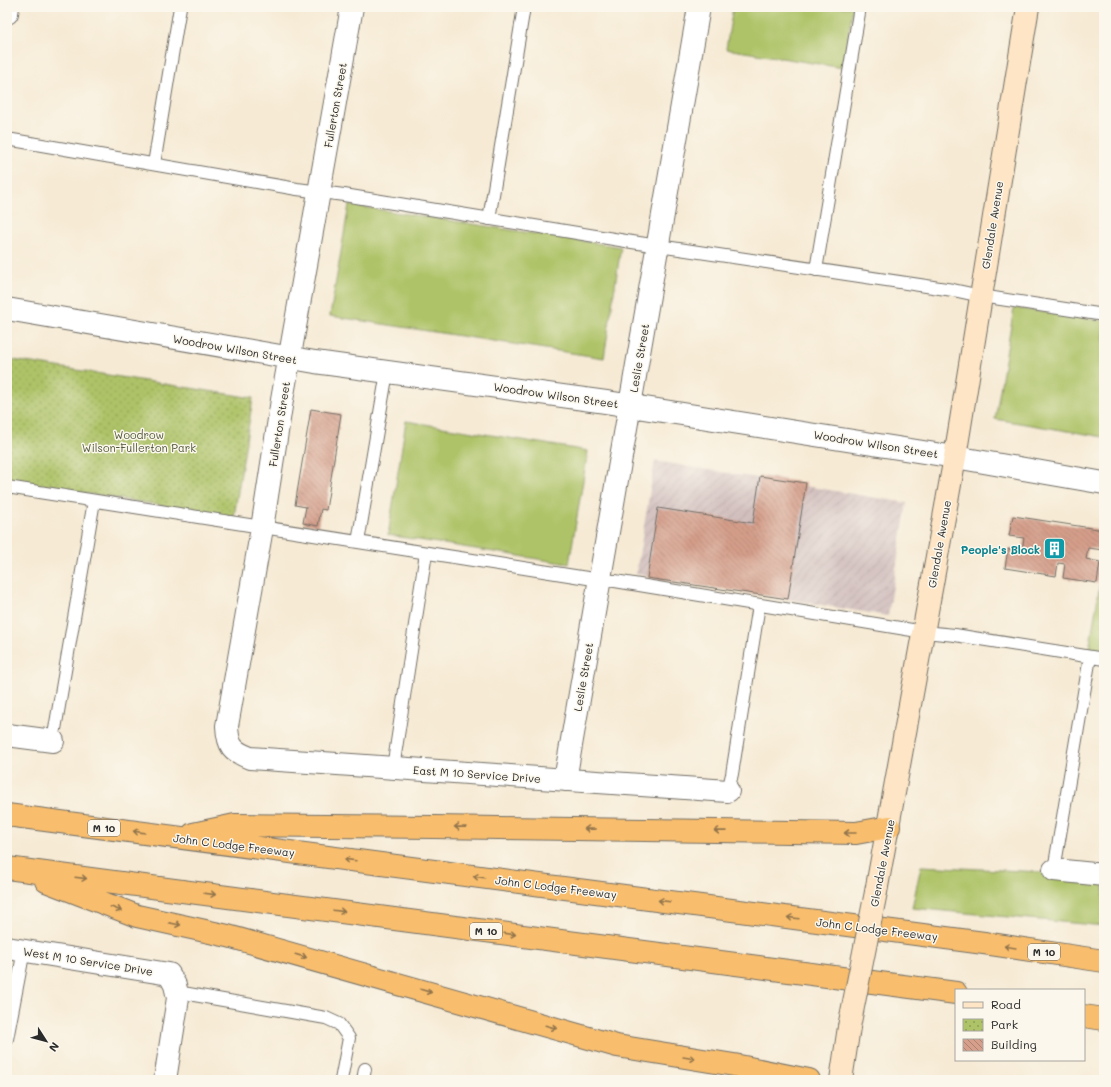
<svg xmlns="http://www.w3.org/2000/svg" width="1111" height="1087" viewBox="0 0 1111 1087" font-family="Mali,sans-serif">
  <defs>
    <pattern id="industrial-furrows" width="10" height="10" patternUnits="userSpaceOnUse"><rect width="10" height="10" fill="#d1bfbe"/><path d="M-1 1l2-2M0 10L10 0M9 11l2-2" fill="none" stroke="#b4a4a3"/></pattern>
    <pattern id="park-dots" width="8" height="8" patternUnits="userSpaceOnUse"><rect width="8" height="8" fill="#aec367"/><path d="M2 2h.1M6 6h.1" fill="none" stroke="#8e9f55" stroke-width="1.8" stroke-linecap="round"/></pattern>
    <pattern id="building-back-hatch" width="6" height="6" patternUnits="userSpaceOnUse"><rect width="6" height="6" fill="#d59f8b"/><path d="M-1 5l2 2M0 0l6 6M5-1l2 2" fill="none" stroke="#ad8272"/></pattern>
  </defs>
  <rect width="100%" height="100%" fill="#fbf7ec"/>
  <filter id="ink" filterUnits="userSpaceOnUse"><feTurbulence type="fractalNoise" baseFrequency=".025" numOctaves="2"/><feDisplacementMap in="SourceGraphic" scale="8" xChannelSelector="R" yChannelSelector="G"/><feConvolveMatrix kernelMatrix="1 2 1 2 8 2 1 2 1" color-interpolation-filters="sRGB"/></filter>
  <filter id="wash" filterUnits="userSpaceOnUse"><feTurbulence type="fractalNoise" baseFrequency=".012" numOctaves="4" result="noise"/><feDisplacementMap in="SourceGraphic" scale="16" xChannelSelector="R" yChannelSelector="G"/><feGaussianBlur stdDeviation="0.9" result="paint"/><feColorMatrix in="noise" values="0 0 0 0 0 0 0 0 0 0 0 0 0 0 0 0 0 1.4 0 .05"/><feComposite in="paint" operator="in"/></filter>
  <g filter="url(#wash)">
    <rect width="100%" height="100%" fill="#f6ead4"/>
    <path fill="url(#industrial-furrows)" d="M655,461l252,42 -19,113 -252,-42z"/>
    <path fill="#aec367" stroke="#6c7749" d="M733,7h120l-10,61 -117,-19z
      M349,205l272,42 -17,111 -274,-42z
      M1014,308l90,13v116l-109,-18z
      M406,421l182,30 -19,113 -181,-29z
      M1104,560v92l-15,-2z
      M921,866l120,6 63,10v44l-192,-18z"/>
    <path fill="url(#park-dots)" stroke="#6c7749" d="M7,359l246,39 -19,119 -227,-36z"/>
    <g id="blocks">
      <path fill="url(#building-back-hatch)" d="M311,409l30,5 -15,96 -5,-1 -3,17 -15,-3 3,-16 -11,-2z
        M760,476l46,7 -18,116 -141,-21 11,-70 95,15z
        M1013,516l91,14 -1,20 -15,-2 -2,11 14,3 -3,21 -34,-5 2,-14 -7,-1 -2,13 -51,-8 3,-19 14,2 2,-13 -15,-2z"/>
    </g>
  </g>
  <g filter="url(#ink)">
    <use href="#blocks" fill-opacity="0" stroke="#726e66" stroke-width="1"/>
    <g fill="none" stroke-linecap="round" stroke-linejoin="round">
      <defs>
        <path id="lane" d="M7,139l290,50 47,6 288,47 321,48 28,6 123,19
          M154,164l26,-157
          M489,219l35,-212
          M816,270l44,-263
          M7,487l593,93 15,1 309,51 31,3 149,24
          M358,542l29,-170
          M53,741l41,-240
          M393,768l33,-215
          M728,791l4,-17 27,-169
          M1054,870l36,-213
          M177,992l149,26 13,6 10,14 -8,42
          M7,1039l17,-89
          M363,1080l2,-11"/>
        <path id="street" d="M352,7l-70,393 -20,128 -35,198c1,20 5,25 23,32l478,33
          M7,13l1,-6
          M7,309l308,53 291,40 349,55 149,26
          M7,735l46,6
          M565,780l134,-773
          M1054,870l50,5
          M7,948l162,26 6,11 3,13 -13,82"/>
        <path id="secondary" d="M876,892l79,-435 73,-450
          M841,1080l8,-53"/>
        <path id="highway" d="M7,815l977,128 120,18
          M193,834l42,-9 199,2 422,6 33,-6
          M7,868l949,125
          M46,881l91,35 91,20 389,110 117,19 75,15
          M1084,1016l20,3"/>
      </defs>
      <use href="#lane" stroke="#726e66" stroke-width="14"/>
      <use href="#street" stroke="#726e66" stroke-width="24"/>
      <use href="#secondary" stroke="#726e66" stroke-width="24"/>
      <use href="#highway" stroke="#726e66" stroke-width="24"/>
      <use href="#lane" stroke="#fff" stroke-width="12"/>
      <use href="#street" stroke="#fff" stroke-width="22"/>
      <use href="#secondary" stroke="#fde5c5" stroke-width="22"/>
      <use href="#highway" stroke="#f9be6d" stroke-width="22"/>
      <defs>
        <path id="secondary-bridge" d="M849,1027l27,-135"/>
      </defs>
      <use href="#secondary-bridge" stroke="#726e66" stroke-width="24" stroke-linecap="butt"/>
      <use href="#secondary-bridge" stroke="#fde5c5" stroke-width="22"/>
    </g>
    <defs><path id="oneway-shaft" d="M-6 0H5M1.5-3L5.5 0L1.5 3" fill="none" stroke-width="1.6" stroke-linecap="round" stroke-linejoin="round"/></defs>
    <g stroke="#92744c">
      <use href="#oneway-shaft" transform="translate(460 827) rotate(-179)"/>
      <use href="#oneway-shaft" transform="translate(590 829) rotate(-179)"/>
      <use href="#oneway-shaft" transform="translate(720 831) rotate(-179)"/>
      <use href="#oneway-shaft" transform="translate(139 832) rotate(-172)"/>
      <use href="#oneway-shaft" transform="translate(850 833) rotate(-180)"/>
      <use href="#oneway-shaft" transform="translate(350 860) rotate(-173)"/>
      <use href="#oneway-shaft" transform="translate(479 877) rotate(-173)"/>
      <use href="#oneway-shaft" transform="translate(81 878) rotate(7)"/>
      <use href="#oneway-shaft" transform="translate(210 894) rotate(7)"/>
      <use href="#oneway-shaft" transform="translate(664 901) rotate(-173)"/>
      <use href="#oneway-shaft" transform="translate(116 909) rotate(21)"/>
      <use href="#oneway-shaft" transform="translate(339 911) rotate(7)"/>
      <use href="#oneway-shaft" transform="translate(793 918) rotate(-173)"/>
      <use href="#oneway-shaft" transform="translate(175 924) rotate(12)"/>
      <use href="#oneway-shaft" transform="translate(510 934) rotate(7)"/>
      <use href="#oneway-shaft" transform="translate(1010 947) rotate(-171)"/>
      <use href="#oneway-shaft" transform="translate(301 956) rotate(16)"/>
      <use href="#oneway-shaft" transform="translate(426 991) rotate(16)"/>
      <use href="#oneway-shaft" transform="translate(551 1027) rotate(16)"/>
      <use href="#oneway-shaft" transform="translate(689 1058) rotate(9)"/>
    </g>
  </g>
  <defs>
    <symbol id="building-square" viewBox="-11 -11 22 22"><rect x="-9" y="-9" width="18" height="18" rx="4" fill="#0f9aa8" stroke="#fbf7ec"/><path d="M-4-6H4V6H1V3H-1V6H-4ZM-2.5-4.3h1.7v1.8h-1.7ZM.8-4.3h1.7v1.8H.8ZM-2.5-1h1.7V.8h-1.7ZM.8-1h1.7V.8H.8Z" fill="#fff"/></symbol>
  </defs>
  <g fill-rule="evenodd">
    <use href="#building-square" x="1042" y="536" width="25" height="25"/>
  </g>
  <g text-anchor="middle" dominant-baseline="central" stroke-width="3" stroke-linejoin="round" paint-order="stroke">
    <g fill="#fbf7ec" stroke="#696865" stroke-width="1">
      <rect x="88" y="820" width="32" height="16" rx="3"/>
      <rect x="470" y="923" width="32" height="16" rx="3"/>
      <rect x="1028" y="944" width="32" height="16" rx="3"/>
    </g>
    <g font-size="10" font-weight="bold" fill="#2b2b2b">
      <text x="104" y="828">M 10</text>
      <text x="486" y="931">M 10</text>
      <text x="1044" y="952">M 10</text>
    </g>
    <g font-size="11" fill="#2b2b2b" stroke="#fbf7ec">
      <text transform="translate(335 105) rotate(-80)">Fullerton Street</text>
      <text transform="translate(992 225) rotate(-81)">Glendale Avenue</text>
      <text transform="translate(235 349) rotate(10)">Woodrow Wilson Street</text>
      <text transform="translate(639 358) rotate(-80)">Leslie Street</text>
      <text transform="translate(556 395) rotate(8)">Woodrow Wilson Street</text>
      <text transform="translate(279 424) rotate(-81)">Fullerton Street</text>
      <text transform="translate(876 444) rotate(9)">Woodrow Wilson Street</text>
      <text transform="translate(939 544) rotate(-80)">Glendale Avenue</text>
      <text transform="translate(583 677) rotate(-80)">Leslie Street</text>
      <text transform="translate(477 774) rotate(4)">East M 10 Service Drive</text>
      <text transform="translate(234 845) rotate(7)">John C Lodge Freeway</text>
      <text transform="translate(882 863) rotate(-79)">Glendale Avenue</text>
      <text transform="translate(556 887) rotate(7)">John C Lodge Freeway</text>
      <text transform="translate(877 929) rotate(7)">John C Lodge Freeway</text>
      <text transform="translate(88 961) rotate(9)">West M 10 Service Drive</text>
    </g>
    <g font-size="11" fill="#52593d" stroke="#fbf7ec">
      <text x="139" y="434">Woodrow<tspan x="139" dy="13">Wilson-Fullerton Park</tspan></text>
    </g>
    <g font-size="11" font-weight="bold" fill="#0d838f" stroke="#fbf7ec" text-anchor="end">
      <text x="1040" y="549">People's Block</text>
    </g>
  </g>
  <rect width="1111" height="1087" fill="none" stroke="#fbf7ec" stroke-width="24"/>
  <rect x="955" y="989" width="130" height="72" fill="#fbf7ec" stroke="#a8a59f"/>
  <rect x="963" y="1002" width="20" height="6" fill="#fde5c5" stroke="#a8a59f"/>
  <text x="991" y="1009" font-size="12" fill="#2b2b2b">Road</text>
  <rect x="963" y="1019" width="20" height="12" fill="url(#park-dots)" stroke="#a8a59f"/>
  <text x="991" y="1029" font-size="12" fill="#2b2b2b">Park</text>
  <rect x="963" y="1039" width="20" height="12" fill="url(#building-back-hatch)" stroke="#a8a59f"/>
  <text x="991" y="1049" font-size="12" fill="#2b2b2b">Building</text>
  <g transform="translate(46 1041) rotate(126)" stroke="#fbf7ec" stroke-width="3" paint-order="stroke">
  <path d="M0-3L7 15L0 10L-7 15Z" fill="#2b2b2b"/>
  <text y="-6" font-size="11" font-weight="bold" text-anchor="middle" fill="#2b2b2b">N</text>
  </g>
</svg>
